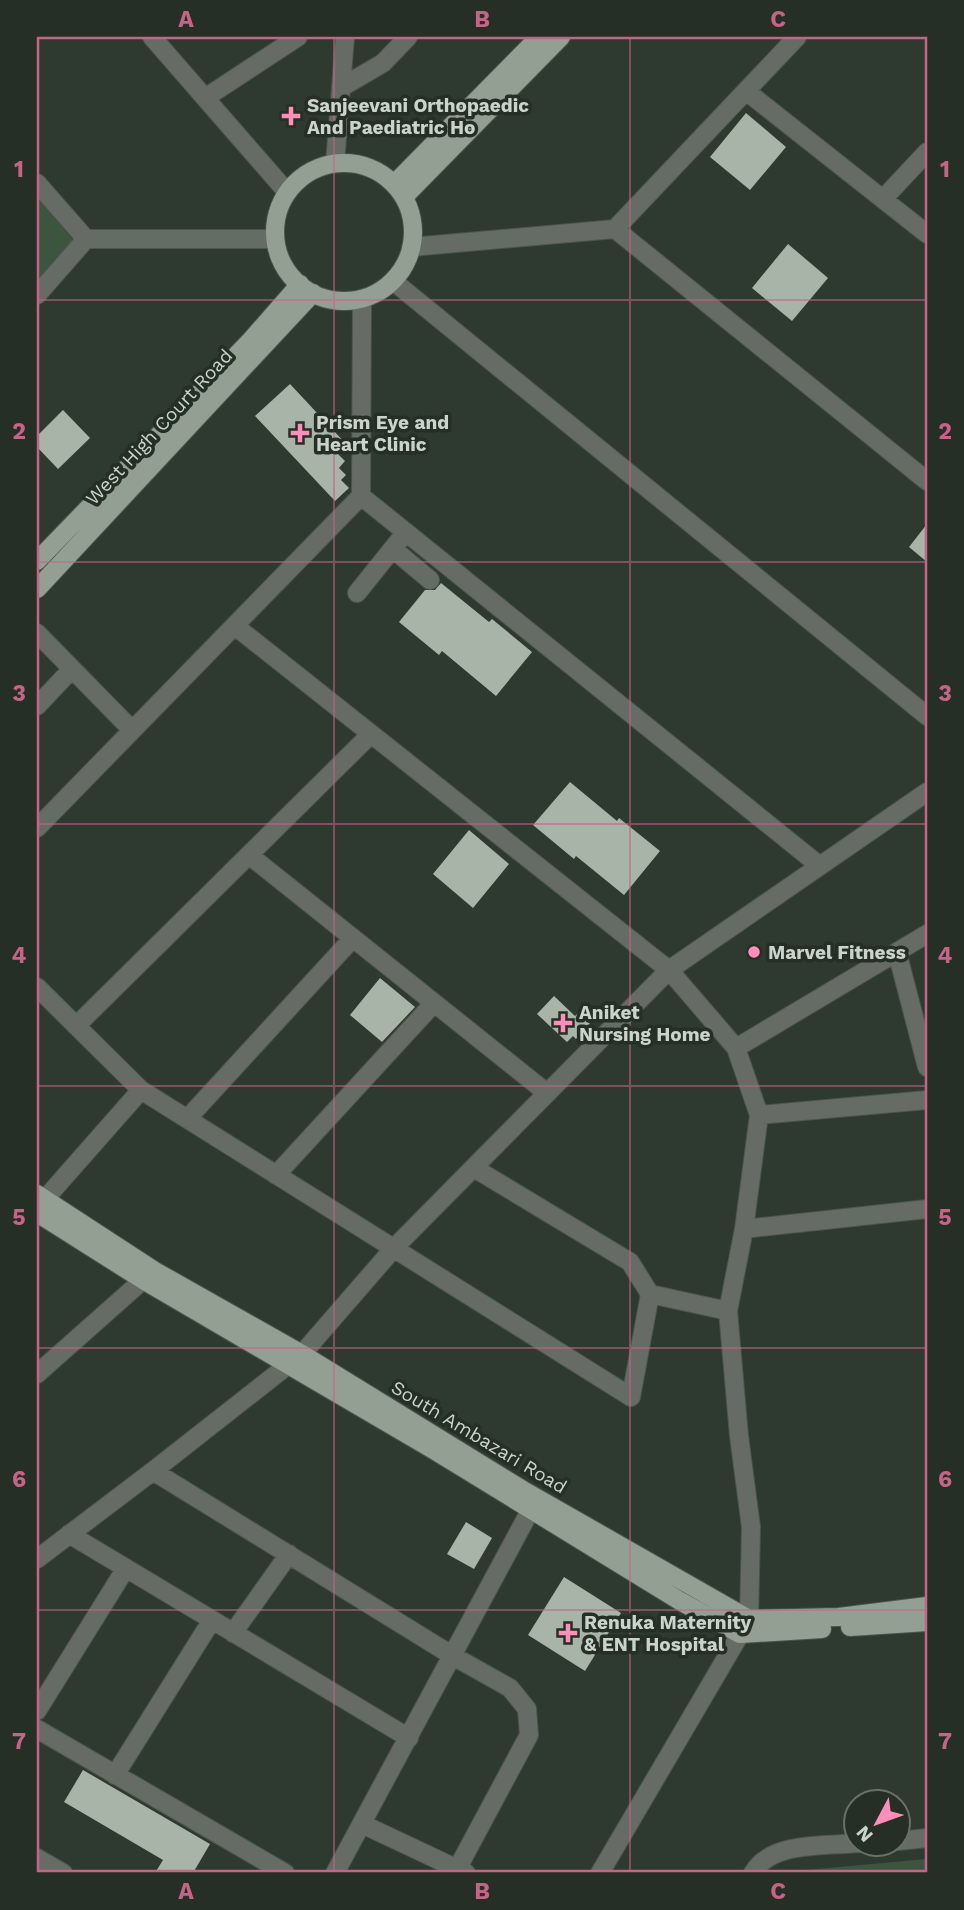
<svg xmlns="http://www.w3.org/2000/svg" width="964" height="1910" viewBox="0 0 964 1910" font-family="'Work Sans',sans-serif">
  <rect width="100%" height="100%" fill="#2e3a2f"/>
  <path fill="#3d553e" d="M37,197l38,45 -38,41z
    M927,1859v14h-154z"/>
  <path fill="#a7b4a7" d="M746,113l40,34 -36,43 -40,-33z
    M788,244l40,34 -36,43 -40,-33z
    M290,384l57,61 -9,9 7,7 -6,7 7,7 -5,5 8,8 -14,13 -80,-85z
    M63,410l27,28 -32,31 -21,-22v-11z
    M927,524v38l-18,-15z
    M441,583l48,39 3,-3 40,33 -36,44 -54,-45 -3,4 -40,-33 26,-32h10z
    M570,782l47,39 2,-3 41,33 -36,44 -48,-39 -2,3 -41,-34z
    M469,830l40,34 -36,44 -40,-34z
    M380,978l35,29 -33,35 -32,-27z
    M554,996l21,20 3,-3 12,11 -14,15 -3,-3 -6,6 -30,-28z
    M466,1522l26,16 -18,31 -27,-15z
    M564,1577l57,36 -36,58 -57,-36z
    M83,1770l127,74 -17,29h-38l8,-13 -99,-58z"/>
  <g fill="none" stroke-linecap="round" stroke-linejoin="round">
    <defs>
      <path id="minor" d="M152,37l135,155
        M342,87l41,-24 25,-26
        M746,91l181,143
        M205,98l93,-61
        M335,163l10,-126
        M37,183l49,56
        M883,199l44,-47
        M615,229l312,252
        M411,247l204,-18 182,-192
        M393,281l534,435
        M37,295l49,-56h189
        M362,299l-1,197 459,370
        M393,549l37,31
        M357,593l49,-61
        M235,626l434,344 67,78 23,67 -15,114 -16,82 11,125 12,91 -2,92 -149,254
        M37,633l95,97
        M37,706l35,-37
        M37,828l324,-332
        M249,855l298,238
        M897,952l30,115
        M37,987l104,103 490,307 19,-103 -20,-32 -156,-94
        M76,1026l295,-292
        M736,1048l191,-114
        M759,1115l168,-15
        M187,1119l166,-181
        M276,1175l158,-172
        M45,1199l96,-109
        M744,1229l183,-20
        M650,1294l78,17
        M37,1374l106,-94
        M153,1471l300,185 57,32 17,21 2,26 -74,138
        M69,1534l340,204
        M37,1559l116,-88 149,-117 92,-106 275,-278 258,-178
        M233,1633l56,-79
        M37,1711l89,-143
        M37,1729l248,144
        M115,1775l97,-155
        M362,1824l104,49
        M898,1841l29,-3
        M37,1858l26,15
        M335,1873l195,-362
        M753,1873c18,-32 74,-27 107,-30"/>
      <path id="major" d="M275 232a69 69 0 1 1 138 0a69 69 0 1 1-138 0Z
        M394,184l145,-147
        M404,197l157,-160
        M37,561l214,-221 49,-56
        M37,589l276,-296
        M37,1194l118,77 147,83 221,136 226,129 90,-2 88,-11
        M37,1213l106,67 289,169 248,152 60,33 82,-5
        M850,1627l77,-5"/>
    </defs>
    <use href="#minor" stroke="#4a564b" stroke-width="20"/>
    <use href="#major" stroke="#4a564b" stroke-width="20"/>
    <use href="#minor" stroke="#666b66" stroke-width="18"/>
    <use href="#major" stroke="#949f94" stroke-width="18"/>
  </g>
  <path fill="none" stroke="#c66389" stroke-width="2" stroke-opacity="0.55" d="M334,37v1836M630,37v1836M37,300h890M37,562h890M37,824h890M37,1086h890M37,1348h890M37,1610h890"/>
  <g fill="#ff8ebb" stroke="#252f25" stroke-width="2.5">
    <path d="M287.5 105.5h7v7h7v7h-7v7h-7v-7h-7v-7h7z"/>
    <path d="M296.5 422.5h7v7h7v7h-7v7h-7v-7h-7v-7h7z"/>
    <circle cx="754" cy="952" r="7"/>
    <path d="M559.5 1012.5h7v7h7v7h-7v7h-7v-7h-7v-7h7z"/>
    <path d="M564.5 1622.5h7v7h7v7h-7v7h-7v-7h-7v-7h7z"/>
  </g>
  <g text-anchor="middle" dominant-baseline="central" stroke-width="7" stroke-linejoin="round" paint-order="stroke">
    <g font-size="19" font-weight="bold" fill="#ccd3cd" stroke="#252f25" text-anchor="start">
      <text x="307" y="105">Sanjeevani Orthopaedic<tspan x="307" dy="22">And Paediatric Ho</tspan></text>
      <text x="316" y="422">Prism Eye and<tspan x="316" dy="22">Heart Clinic</tspan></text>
      <text x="768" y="952">Marvel Fitness</text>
      <text x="579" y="1012">Aniket<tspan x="579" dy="22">Nursing Home</tspan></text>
      <text x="584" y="1622">Renuka Maternity<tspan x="584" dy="22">&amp; ENT Hospital</tspan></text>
    </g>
    <g font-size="19" fill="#ccd3cd" stroke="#252f25">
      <text transform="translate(159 427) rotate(-47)">West High Court Road</text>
      <text transform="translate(479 1437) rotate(31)">South Ambazari Road</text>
    </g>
  </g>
  <rect width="964" height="1910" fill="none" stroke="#252f25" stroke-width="77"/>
  <g transform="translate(877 1823) rotate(229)"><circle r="33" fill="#252f25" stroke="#687168" stroke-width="2"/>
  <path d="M0-5L12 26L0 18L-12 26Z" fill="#ff8ebb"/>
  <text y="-10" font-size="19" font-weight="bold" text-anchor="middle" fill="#ccd3cd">N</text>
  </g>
  <rect x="38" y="38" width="888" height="1833" fill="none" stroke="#c66389" stroke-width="2.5"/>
  <g font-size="23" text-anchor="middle" font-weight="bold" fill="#c66389">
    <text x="186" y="27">A</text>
    <text x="482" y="27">B</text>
    <text x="778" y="27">C</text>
    <text x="19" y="177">1</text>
    <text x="945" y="177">1</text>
    <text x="19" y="439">2</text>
    <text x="945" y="439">2</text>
    <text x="19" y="701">3</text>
    <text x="945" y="701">3</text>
    <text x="19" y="963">4</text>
    <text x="945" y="963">4</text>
    <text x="19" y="1225">5</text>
    <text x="945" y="1225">5</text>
    <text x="19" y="1487">6</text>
    <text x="945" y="1487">6</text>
    <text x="19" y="1749">7</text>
    <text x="945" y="1749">7</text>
    <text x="186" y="1899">A</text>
    <text x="482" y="1899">B</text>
    <text x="778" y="1899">C</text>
  </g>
</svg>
